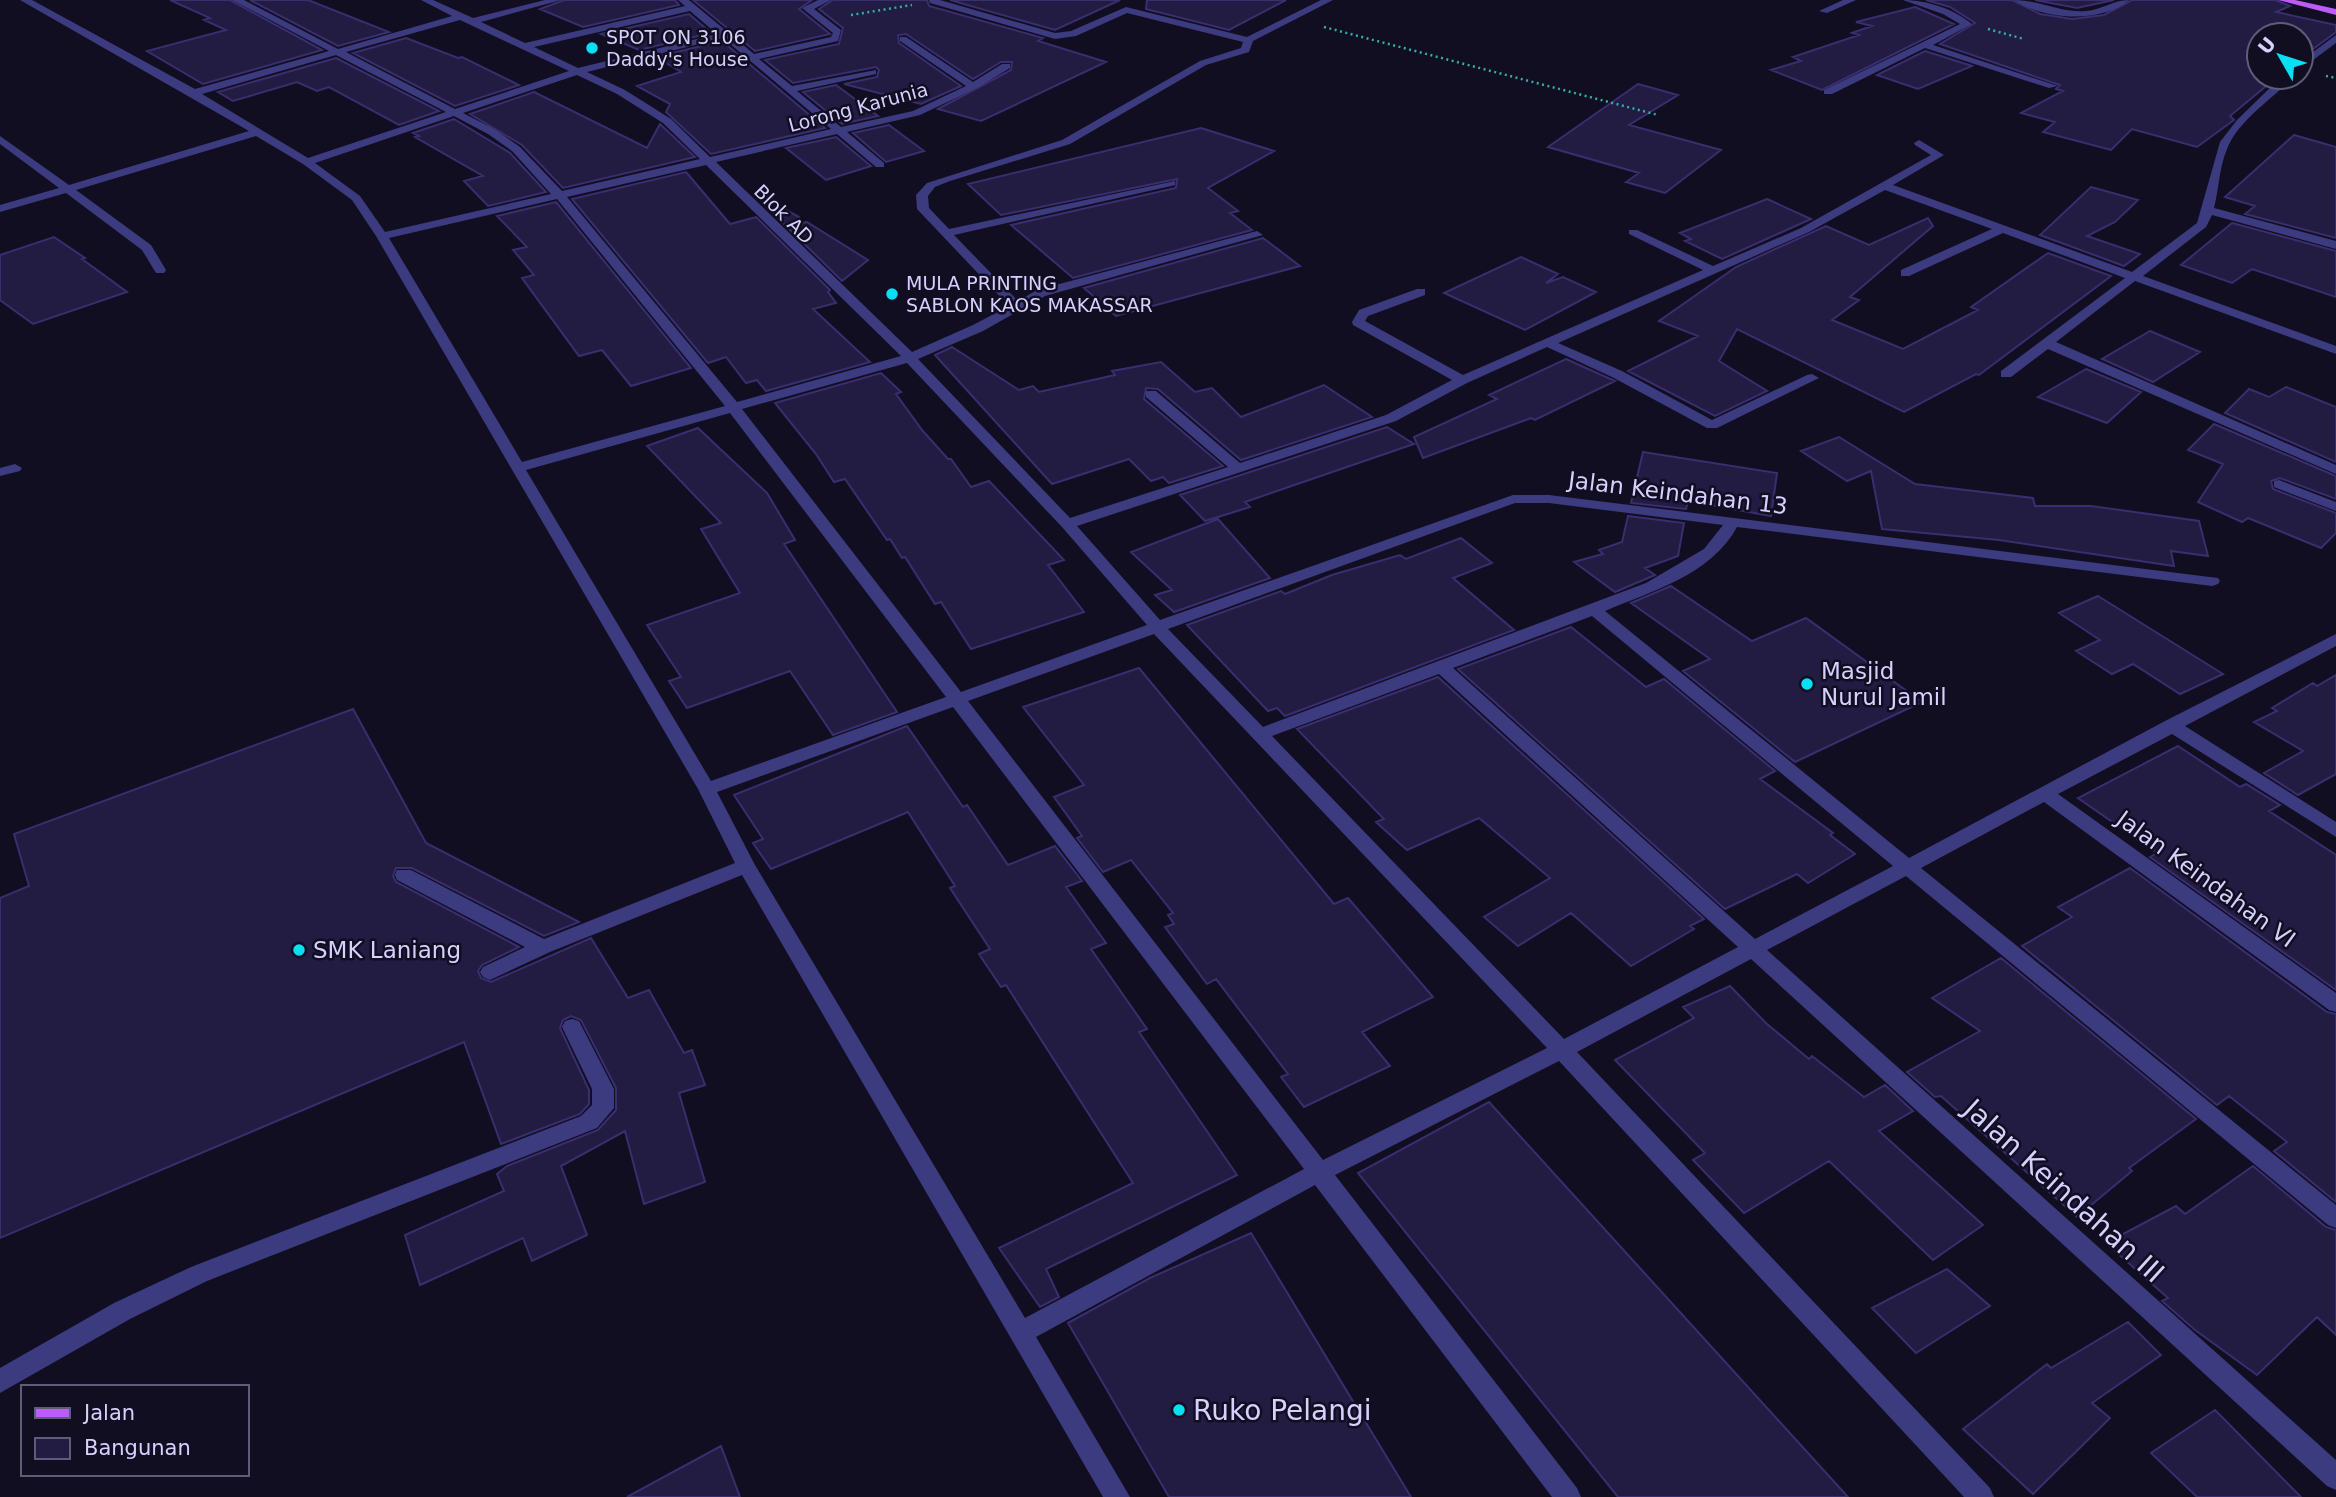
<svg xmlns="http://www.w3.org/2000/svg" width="2336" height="1497" viewBox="0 0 2336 1497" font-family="'DejaVu Sans',sans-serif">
  <rect width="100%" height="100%" fill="#110e22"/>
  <path fill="#221b42" stroke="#392e6e" stroke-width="2" d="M170,0h60l92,50 -119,34 -56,-33 79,-21 -22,-10 6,-2z
    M250,0h58l81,32 -51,14z
    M564,0h111l4,5 -96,22 -43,-18z
    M693,0h119l-13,9 31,25 -75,17z
    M833,0h94l2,6 114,32 -5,3 68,21 -125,59 -43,-12 73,-39 1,-8h-11l-28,17 -67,-45 -8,1 1,8 62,43 -40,18 -77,-20 33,-7 2,-7 -3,-3 -83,16 -28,-23 74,-16 4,-16 -24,-19z
    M950,0h170l-65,30z
    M1147,0h139l-57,30 -83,-21z
    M1926,0h86l28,14 32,5 32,-4 28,-15h143l15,6 -14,6 60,13v7l-35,26v-23h-42v42h18l-47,39 4,4 -37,27 -65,-18 -21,21 -68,-18 12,-10 -34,-9 42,-22 -7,-2 4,-4 -120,-41 35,-21 -25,-16z
    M2035,0h79l-37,8z
    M1915,7l39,17 -132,66 -51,-20 30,-9 -8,-4 66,-22 -7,-2 20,-7 -16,-4z
    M689,14l22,19 -72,17 -38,-16z
    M406,38l52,20 4,-1 57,28 -64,21 -102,-53z
    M722,41l103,87 -114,26 -45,-42 4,-8 -33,-18 44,-14 -25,-15z
    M1925,51l47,15 -54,23 -41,-14z
    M336,58l103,53 -40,14 -70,-38 -12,4 -20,-9 -64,19 -15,-9z
    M1638,84l40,11 -49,30 92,25 -56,43 -39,-11 13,-9 -91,-26z
    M836,85l42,31 -36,8 -39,-32z
    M534,92l113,56 13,-24 35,33 -132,31 -41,-43 -52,-31z
    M454,119l56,34 36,39 -58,14 -24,-25 19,-5 -68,-39 4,-1 -6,-3z
    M889,125l35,26 -38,11 -33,-29z
    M1201,128l73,23 -66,37 30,23 -8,2 22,17 -179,48 -62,-53 165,-37 1,-9 -176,36 -33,-31z
    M2294,135l42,12v91l-91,-24 10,-8 -30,-9z
    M836,137l35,29 -45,14 -40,-32z
    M686,172l44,52 26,-7 74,73 -2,2 8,11 -23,6 57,53 -104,29 -9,-11 -11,3 -20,-26 -18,6 -136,-164z
    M2091,187l47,13 -23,22 -28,14 53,18 -16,12 -84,-31z
    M1767,199l44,20 -89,40 -37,-18 6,-2 -11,-6z
    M556,202l135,166 -60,18 -29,-36 -23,6 -57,-78 12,-3 -21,-25 14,-3 -30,-31z
    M786,210l13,7 2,6 6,-1 61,38 -26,21 -69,-68z
    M1928,218l5,8 -83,71 9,3 -27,20 71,29 75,-39 -7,-3 77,-54 63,23 -132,99 -3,-1 -72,38 -167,-83 -18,32 48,30 -52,25 -87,-45 70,-35 -39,-15 77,-54 90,-41 43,19z
    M2232,223l104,28v46l-84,-28 -20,14 -51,-18z
    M54,237l31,21 -3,1 45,33 -94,32 -33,-24v-45z
    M1263,238l37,28 -184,50 -32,-28z
    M1521,257l37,17 -12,9 17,-6 33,15 -71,38 -81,-37z
    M2150,331l50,21 -47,30 -51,-23z
    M952,347l67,43 14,-4 6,6 76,-17 -3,-4 49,-9 34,30 17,-4 29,29 83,-32 48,32 -131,43 -83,-71 -12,-1 -2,11 79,67 -54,17 -6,-6 -12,4 -22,-22 -77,25 -117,-129z
    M1566,359l49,22 -80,39 -4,-2 -108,40 -9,-21 83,-38 -8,-4z
    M2086,369l55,23 -34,31 -69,-26z
    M881,373l20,19 -5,2 26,36 26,29h3l20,28 18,-6 75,79 -16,5 36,47 -113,37 -30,-47 -6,2 -30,-47 -3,1 -12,-19 -3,1 -42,-61 -11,3 -18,-28 -41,-51z
    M2286,387l50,20v55l-111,-49 24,-24 20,8z
    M2214,424l122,52v23l-56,-21 -9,3 2,8 63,24v20l-15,15 -73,-30 -6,4 -44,-20 25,-38 -35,-14z
    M1387,427l27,17 -169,58 5,5 -45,14 -25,-26z
    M698,428l69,65 28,47 -11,4 113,168 -64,23 -43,-64 -103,37 -18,-27 12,-4 -34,-52 93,-32 -39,-64 20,-6 -74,-77z
    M1839,437l76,47 118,14 2,8h56l108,15 9,35 -37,-5 3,15 -175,-26 -117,-11 -11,-58 -24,10 -46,-30z
    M1643,452l134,21 -6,43 -83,-15 -2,8 -55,-6z
    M1628,516l56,7 -6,33 -33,12 10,7 -40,17 -41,-30 29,-8 -4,-4 23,-8z
    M1218,519l52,59 -96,34 -19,-17 17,-5 -41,-38z
    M1461,538l31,25 -39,15 61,52 -229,86 -8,-8 -9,3 -81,-86 94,-34 4,3 47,-19 68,-20 6,4z
    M1671,586l81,55 54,-23 116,84 -127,60 -112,-91 27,-12 -79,-56z
    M2098,596l125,78 -43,20 -47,-30 -21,10 -36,-23 24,-11 -41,-27z
    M1571,627l75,60 18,-8 111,92 -15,8 73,54 -3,2 25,19 -47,29 -11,-9 -72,35 -267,-240z
    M1139,668l195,236 14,-6 85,99 -71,35 28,34 -86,41 -23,-30 7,-3 -72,-95 -9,5 -42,-57 9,-3 -6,-9 5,-2 -42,-53 -28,12 -26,-34 5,-2 -28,-39 30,-12 -61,-78z
    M2336,675v99l-38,21 -34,-22 39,-22 -49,-29 23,-11 -5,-3 41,-25 4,3z
    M1438,677l266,242 -14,7 4,3 -63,37 -60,-53 -53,33 -34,-29 66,-39 -71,-60 -72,32 -31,-28 8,-3 -87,-90z
    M353,709l73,134 153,79 -35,14 -132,-68h-16l-3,8 3,6 123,65 -37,18 -4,6 3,7 10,4 100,-44 37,60 21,-8 35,63 8,-3 13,35 -26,8 26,89 -61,22 -19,-73 -64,35 26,69 -55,26 -9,-23 -103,47 -15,-50 99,-44 -7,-17 10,-8 91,-36 18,-20v-22l-35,-68 -10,-4 -8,4 -3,8 29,62v14l-9,10 -79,30 -37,-102 -464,196v-340l29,-12 -15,-52z
    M907,726l56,81 4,-2 41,60 47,-19 27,35 -16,6 40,56 -15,6 56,80 -8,3 98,143 -191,94 13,28 -19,10 -41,-59 134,-65 -127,-198 -5,2 -22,-33 11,-5 -40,-61 5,-2 -47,-74 -137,57 -18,-26 10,-4 -29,-44z
    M2178,746l62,41 6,-3 34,21 -11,6 67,44v135l-186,-133 7,-4 -79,-55z
    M2130,868l197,144 9,2v188l-62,-51 13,-9 -58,-46 -12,9 -195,-159 50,-29 -14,-10z
    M2001,958l195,161 -67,49 3,3 -55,46 -136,-121 -6,1 -28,-25 73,-41 -48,-33z
    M1730,986l37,38 42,35 3,-3 52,41 21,-12 28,26 -34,20 104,94 -50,35 -104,-99 -85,52 -51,-53 12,-7 -90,-93 79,-42 -11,-11z
    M1489,1102l359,395h-230l-260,-324z
    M2253,1166l73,61 10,3v105l-19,-18 -60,58 -62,-45 -33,-29 6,-3 -62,-55 70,-37 9,8z
    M1251,1233l160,264h-242l-101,-174 82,-45z
    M1947,1269l43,37 -74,47 -44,-45z
    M2128,1322l33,33 -69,48 18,15 -77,76 -70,-65 84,-65 4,4z
    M2215,1410l86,87h-104l-46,-44z
    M721,1446l19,51h-113z"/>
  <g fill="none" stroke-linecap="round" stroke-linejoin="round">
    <path stroke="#32b0a7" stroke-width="2.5" stroke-dasharray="2 3.5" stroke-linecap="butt" d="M851,15l61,-10
      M1324,27l334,88
      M1988,29l36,10
      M2326,76l10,2"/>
    <path fill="#3c3b7f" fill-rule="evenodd" d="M20,0h12l163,89 134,-38 -97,-51h12l94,49 114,-33 -31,-16h12l40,18 72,-18h16l-80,22 44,21 160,-37 -7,-6h11l65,54 77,-17 2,-4 -31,-25 16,-8h13l-17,9 27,21 -3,11 -79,18 33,27 84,-16v4l-79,17 44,36 72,-16 53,-25 -66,-45v-4h6l67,45 29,-18h8v4l-33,20 -57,27 -73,17 37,31v4h-8l-39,-33 -121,28 196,190 61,-27 36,-19 -92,-97 -1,-14 11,-12 135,-43 138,-79 41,-13 2,-6 -116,-29 -51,23 -21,3 -125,-36 -1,-3h11l115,33 16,-2 55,-24 121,30 74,-37h12l-80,41 -4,11 -43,13 -136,79 -120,37 -15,6 -7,9 1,12 20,21 226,-48v4l-4,1 -217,49 64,66 19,-11 220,-59 6,4 -218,61 -62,35 -65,28 152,159 158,-51 -82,-70v-6h10l84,72 146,-48 66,-35 -99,-55 -1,-3 7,-12 58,-21h8v6l-57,21 -3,5 98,54 240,-105 -74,-36v-4h8l76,36 88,-38 130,-73 -16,-10 -1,-2 5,-3 25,15 -51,30 239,87 65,-49 23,-81 17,-22 40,-39 5,-4h11c-21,23 -54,42 -66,72 -8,19 -8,40 -13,59l122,33v8l-124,-34 -6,12 -63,49 193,70v8l-201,-73 -79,61 280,123v9l-288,-125 -37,28h-10v-6l124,-93 -122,-45 -94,43h-8v-6l91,-41 -107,-39 -76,42 -251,111 64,28 90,49 95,-45 5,-1 7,4 -102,50h-10l-95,-51 -65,-30 -80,36 -71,38 -319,105 83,94 353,-125h36l669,83 2,3 -2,3 -6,2 -475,-59c-26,48 -85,64 -132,84l304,247 256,-137 171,-87v12l-151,80 151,96v15l-164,-103 -114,60 278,199v19l-7,-2 -285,-208 -123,66 415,337v23l-8,-3 -422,-349 -139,74 569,510v30l-9,-4 -576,-527 -174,93 413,436 4,9h-30l-405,-436 -224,114 242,313 4,9h-29l-237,-312 -279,152 94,160h-27l-361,-622 -192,77 -60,28 -7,-3 -3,-5 3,-5 42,-20 -128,-67 -2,-5 2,-5h14l133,69 191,-76 -37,-74 -322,-553 -24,-36 -49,-36 -47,-28 -180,54 75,55 15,25 -2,3h-8l-14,-23 -76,-57 -66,19v-7l59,-17 -59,-44v-8l69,49 180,-54zM690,11l27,23 -139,34 -44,-21zM460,20l109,51 -114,38 -109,-57zM723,38l108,91 -121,28 -39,-38 -46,-29 -38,-18zM336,55l110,57 -138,46 -106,-64zM577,75l40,19 46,29 37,36 -138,32 -42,-44 -24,-17 -33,-17zM454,116l34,18 24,17 39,43 -166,38 -25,-36 -45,-33zM706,165l195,191 -164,46 -170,-205zM557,199l168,207 -203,56 -133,-224zM907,363l155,164 85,98 -186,67 -219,-283zM730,413l216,284 -235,84 -185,-311zM1515,503h34l174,22 -19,24 -58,34 -383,144 -95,-98zM1592,616l301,250 -138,73 -302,-271zM1154,634l393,414 -224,112 -355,-459zM1439,674l299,273 -174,92 -292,-303zM953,707l351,462 -279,149 -270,-453 -38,-73z
      M1843,0h13l-29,13 -8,-2z
      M1903,0c24,0 51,9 69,24l-39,21 125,41 -9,2 -124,-40 -93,46h-8v-4l136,-66 -17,-10z
      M2014,0c25,0 47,13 72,11 16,-1 27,-11 43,-11 -28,24 -85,20 -115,0z
      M2336,35v8l-35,26v-8z
      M15,464l7,4 -2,3 -20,5v-8z
      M2279,480l57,22v9l-62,-24v-6z
      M572,1019l7,2 35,68v19l-17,20 -390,153 -77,38 -130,74v-25l114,-65 77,-36 390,-151 11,-11v-16l-30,-62 3,-6z"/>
    <path fill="#bc5bfa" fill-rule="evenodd" d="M2278,0h17l41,9v6z"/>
  </g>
  <g fill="#07dff3" stroke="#110e22" stroke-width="2.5">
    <circle cx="592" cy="48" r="7"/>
    <circle cx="892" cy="294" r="7"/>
    <circle cx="1807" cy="684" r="7"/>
    <circle cx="299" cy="950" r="7"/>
    <circle cx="1179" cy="1410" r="7"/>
  </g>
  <g text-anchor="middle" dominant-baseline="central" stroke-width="5" stroke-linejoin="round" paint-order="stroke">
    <g font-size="19" fill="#d5d0fe" stroke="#110e22" text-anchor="start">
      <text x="606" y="37">SPOT ON 3106<tspan x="606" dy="22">Daddy's House</tspan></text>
      <text x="906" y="283">MULA PRINTING<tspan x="906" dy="22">SABLON KAOS MAKASSAR</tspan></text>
    </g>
    <g font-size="19" fill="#d5d0fe" stroke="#110e22">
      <text transform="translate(858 107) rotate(-15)">Lorong Karunia</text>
      <text transform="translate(784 214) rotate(45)">Blok AD</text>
    </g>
    <g font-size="23" fill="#d5d0fe" stroke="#110e22">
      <text transform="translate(1678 493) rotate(7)">Jalan Keindahan 13</text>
      <text transform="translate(2206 879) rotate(36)">Jalan Keindahan VI</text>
    </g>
    <g font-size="23" fill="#d5d0fe" stroke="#110e22" text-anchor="start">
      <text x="1821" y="671">Masjid<tspan x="1821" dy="26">Nurul Jamil</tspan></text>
      <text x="313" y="950">SMK Laniang</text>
    </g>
    <g font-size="28" fill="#d5d0fe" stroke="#110e22">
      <text transform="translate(2064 1191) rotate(42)">Jalan Keindahan III</text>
    </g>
    <g font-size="28" fill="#d5d0fe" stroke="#110e22" text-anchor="start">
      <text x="1193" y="1410">Ruko Pelangi</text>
    </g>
  </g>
  <rect x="21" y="1385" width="228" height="91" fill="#110e22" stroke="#5f5c7a" stroke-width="2"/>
  <rect x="35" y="1408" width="35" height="10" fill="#bc5bfa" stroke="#5f5c7a" stroke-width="2"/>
  <text x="84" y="1420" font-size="21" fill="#d5d0fe">Jalan</text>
  <rect x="35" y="1438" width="35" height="21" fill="#221b42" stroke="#5f5c7a" stroke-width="2"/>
  <text x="84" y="1455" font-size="21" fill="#d5d0fe">Bangunan</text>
  <g transform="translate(2280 56) rotate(309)"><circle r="33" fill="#110e22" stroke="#5f5c7a" stroke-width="2"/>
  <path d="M0-5L12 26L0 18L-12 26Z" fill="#07dff3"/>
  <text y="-10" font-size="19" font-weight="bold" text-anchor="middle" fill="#d5d0fe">U</text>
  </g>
</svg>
